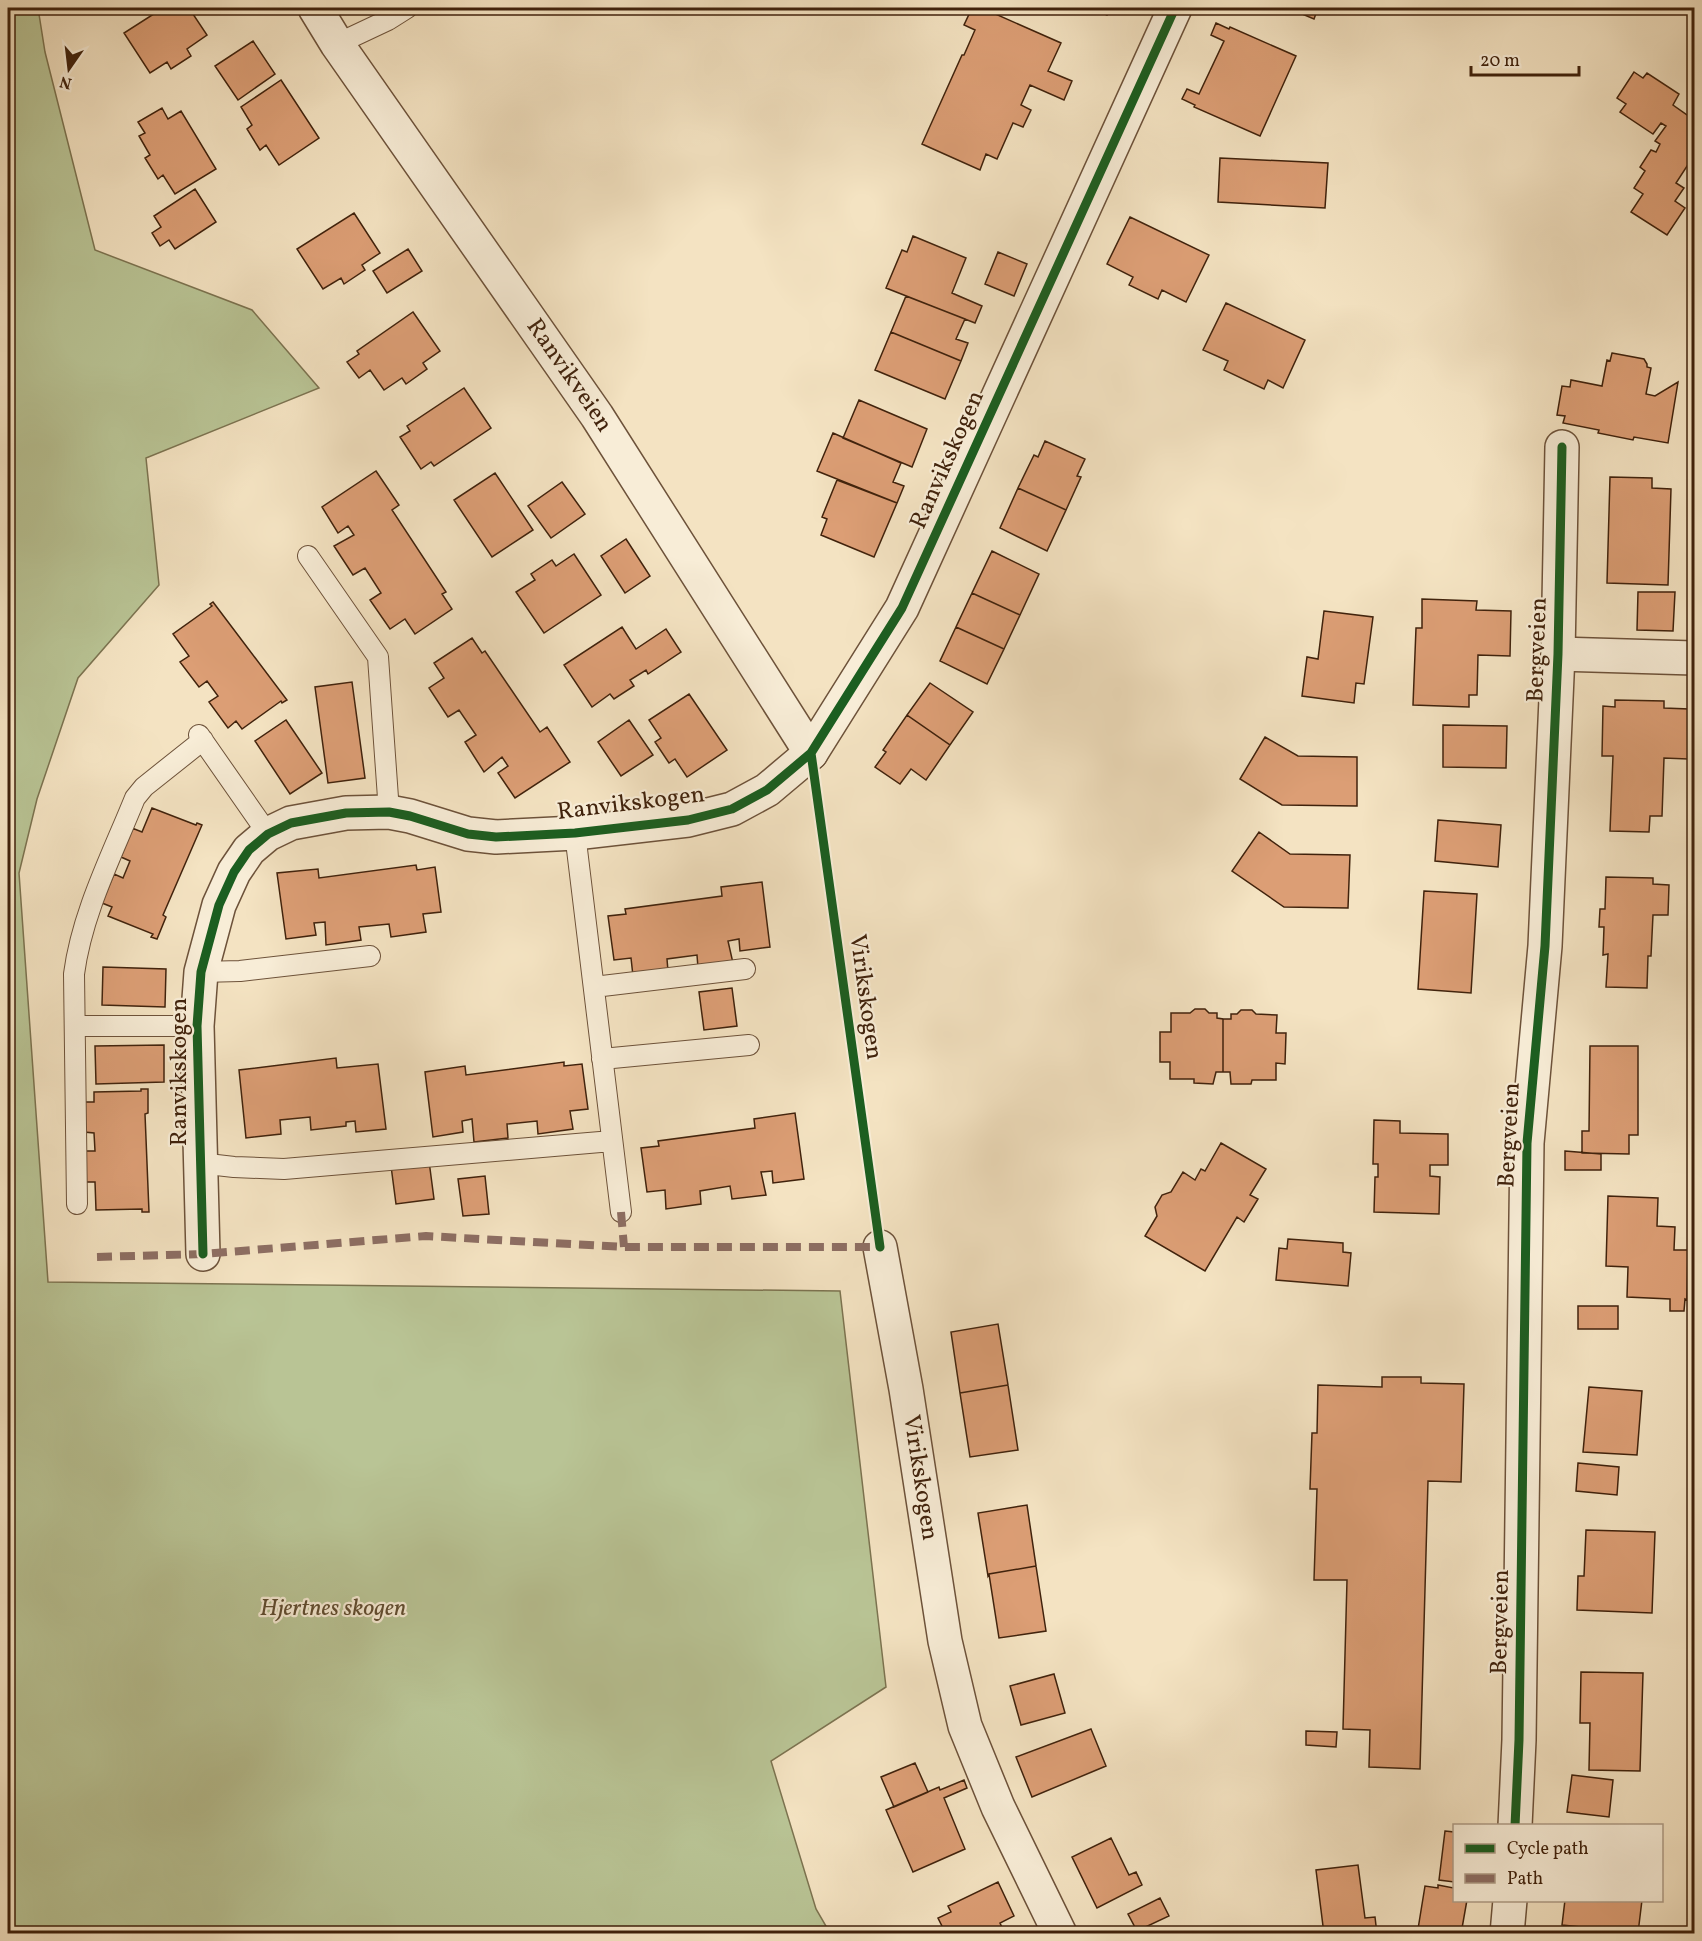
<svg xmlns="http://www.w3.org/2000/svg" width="1702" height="1941" viewBox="0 0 1702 1941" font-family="Vollkorn,serif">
  <rect width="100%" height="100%" fill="#f4e3c2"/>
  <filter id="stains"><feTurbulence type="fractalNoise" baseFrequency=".00333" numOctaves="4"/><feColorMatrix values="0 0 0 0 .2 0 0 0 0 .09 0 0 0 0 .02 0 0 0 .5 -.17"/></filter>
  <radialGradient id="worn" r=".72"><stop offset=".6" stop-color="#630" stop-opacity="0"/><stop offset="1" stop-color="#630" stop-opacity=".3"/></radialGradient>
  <path fill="#b9c495" stroke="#7c7350" stroke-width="1.5" d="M8,8h30l7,44 50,198 157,60 67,78 -173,70 13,127 -81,93 -41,121 -18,74 29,409 792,9 46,396 -115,74 45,148 14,24h-822z"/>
  <path fill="#dc9e75" stroke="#40220c" stroke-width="1.5" d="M163,8h26l18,27 -20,14 4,7 -20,13 -4,-7 -17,11 -26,-40z
    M972,8h10l79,35 -13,28 24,10 -8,19 -34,-15 -9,20 10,5 -8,17 -10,-4 -16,36 -11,-5 -6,16 -58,-26 40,-89h2l11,-25 -11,-5z
    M1091,8h20l-4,7z
    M1288,8h30l-4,11z
    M1216,23l13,6 1,-2 66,29 -36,80 -66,-29 1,-2 -13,-6 5,-10 12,5 25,-53 -13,-6z
    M253,41l22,33 -37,26 -23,-34z
    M1634,72l9,6 4,-5 32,21 -6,11 21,15v46l-5,-3 -13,20 8,5 -9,13 10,7 -18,27 -36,-23 12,-18 -9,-6 11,-17 -5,-4 11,-17 5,2 4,-8 -5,-3 11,-15 -5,-3 -8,11 -33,-22 6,-8 -9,-6z
    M281,80l38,58 -40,27 -13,-20 -6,5 -13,-21 5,-4 -11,-18z
    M162,108l6,11 13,-8 35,58 -41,25 -12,-19 -5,4 -13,-21 5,-3 -11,-19 6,-3 -7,-11z
    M1220,158l108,5 -3,45 -107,-6z
    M195,189l21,33 -41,27 -6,-9 -9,6 -8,-13 9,-6 -7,-11z
    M354,213l26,40 -18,12 3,5 -21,14 -3,-6 -18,11 -26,-40z
    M1130,217l79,38 -23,47 -24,-12 -4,9 -29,-14 4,-8 -26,-13z
    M913,236l53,22 -14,35 30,13 -7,17 -89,-35 16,-38 5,2z
    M408,249l14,22 -35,22 -14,-22z
    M998,252l29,12 -13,32 -29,-12z
    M906,296l59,23 -9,20 12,4 -7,18 -70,-29z
    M1226,303l79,37 -22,48 -15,-8 -4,9 -40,-19 4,-9 -25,-11z
    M413,312l27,39 -17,12 4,6 -21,15 -4,-6 -18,12 -14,-20 -11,8 -12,-16 12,-8 -2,-3z
    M891,332l70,29 -16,38 -70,-29z
    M1612,353l32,6 3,5v3l4,1 -5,26 9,2 23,-14 -10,61 -34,-6 -1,3 -35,-7 1,-3 -36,-7 2,-7 -8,-1 5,-29 8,1 1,-7 31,6 5,-26 3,1z
    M464,388l27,40 -57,38 -3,-4 -10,7 -21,-32 10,-6 -3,-5z
    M859,400l68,29 -15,38 -69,-29z
    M833,433l68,30 -8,19 11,4 -7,17 -80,-32z
    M1045,441l40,18 -8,17 4,1 -15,33 -48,-22 16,-33 4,2z
    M376,471l23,34 -7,5 54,82 -4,2 10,15 -37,25 -10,-15 -15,10 -20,-29 11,-7 -16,-25 -12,7 -19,-29 20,-11 -6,-9 -10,7 -16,-26z
    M495,473l38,57 -41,27 -38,-57z
    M1610,477l42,1v10l19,1 -3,96 -61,-2z
    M837,480l60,23 -23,54 -53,-22 6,-16 -5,-2z
    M562,482l23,32 -34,24 -23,-32z
    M1018,488l48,22 -19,41 -47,-23z
    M626,539l24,37 -25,17 -24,-37z
    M992,551l47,23 -19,41 -48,-22z
    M574,554l27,41 -57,38 -28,-41 19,-12 -4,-6 21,-14 4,6z
    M1638,592h37l-2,39 -36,-1z
    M972,593l48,22 -16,34 -48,-22z
    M1422,599l55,2 -1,9 35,1 -1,45 -32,-1 -1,40h-8v12l-56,-2 3,-77h6z
    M213,602l74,98 -5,3 -1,-2 -39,28 -6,-8 -8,7 -19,-26 9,-6 -11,-15 -8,6 -19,-25 9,-6 -16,-22 39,-28 -2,-2z
    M1324,611l49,6 -9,67 -8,-1 -2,20 -52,-7 5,-39 11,2z
    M622,627l14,22 30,-20 15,23 -33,22 -2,-4 -16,10 4,6 -20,13 -4,-5 -18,13 -28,-42z
    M956,627l48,22 -17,35 -47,-23z
    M472,638l10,15 3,-2 55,81 7,-5 23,35 -55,36 -17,-25 10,-7 -6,-9 -18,15 -19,-30 11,-7 -17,-25 -11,7 -19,-29 15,-10 -10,-15z
    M352,682l13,96 -37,5 -13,-96z
    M930,683l43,29 -23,33 -43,-30z
    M689,694l38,56 -40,27 -12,-18 -6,4 -14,-21 6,-4 -12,-18z
    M1615,700l49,1v7l25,1 -1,50 -24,-1 -2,58h-12l-1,16 -39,-1 3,-75h-11l1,-50 12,1z
    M907,715l43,30 -24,35 -15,-11 -11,15 -25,-17 11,-15 -3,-2z
    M286,720l36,53 -32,21 -35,-53z
    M629,720l24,35 -32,21 -23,-34z
    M1443,725l64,1 -1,42 -63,-1z
    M1265,737l33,19 59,1v49l-75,-1 -42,-26z
    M152,808l44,17 1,-2 5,2 -39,90 3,2 -9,22 -6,-2 2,-3 -45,-18 4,-9 -10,-4 12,-29 9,4 7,-17 -9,-4 11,-29 10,4z
    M1438,820l63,5 -3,42 -63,-6z
    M1259,832l31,22 60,1 -2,53 -64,-1 -52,-36z
    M416,865l1,5 18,-3 6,45 -18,2 3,18 -35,5 -2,-13 -30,3 2,13 -35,5 -1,-23 -11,1 2,12 -30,4 -9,-66 41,-4 1,9z
    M1606,877l47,1v6l16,1 -1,30h-15l-2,41h-3l-1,32 -41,-1 2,-33 -5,1 1,-28h-5l1,-18h5z
    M762,882l8,65 -30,4 -1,-12 -11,2 5,22 -35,5 -1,-13 -30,4 1,12 -35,5 -2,-18 -17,2 -6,-44 18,-2 -1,-5 97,-13 -1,-9z
    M1424,891l53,3 -6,99 -53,-4z
    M103,967l63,2 -1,38 -63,-2z
    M732,988l5,38 -33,4 -5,-38z
    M1195,1009h10l4,4h8v5l6,1v53h-7l-3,12 -19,-1v-4h-24v-17h-10v-30h11v-19h19z
    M1241,1010h11l4,4 21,1 -1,18h10l-1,31 -9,-1v17h-24l-1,4h-20l-1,-12h-7v-53h8v-5h6z
    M164,1045v37l-68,2 -1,-38z
    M1590,1046h48v89h-9v19l-47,-1v-22h7z
    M336,1058l1,10 41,-4 8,65 -30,3 -1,-11 -9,1v4l-35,4 -1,-13 -30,3 1,14 -35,4 -7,-68z
    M564,1062v4l18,-2 6,45 -18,2 3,18 -35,5 -1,-13 -30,3 1,14 -34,4 -2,-23 -10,2 1,11 -30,5 -8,-65 40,-6 1,9z
    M141,1089h7v24l-3,1 4,98h-7v-3l-46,1 -1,-28h-11v-31h11l-1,-18 -10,-1 -1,-30h11v-10l47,-1z
    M795,1113l9,66 -31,4 -1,-12 -11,1 5,23 -34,4 -2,-13 -30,5 1,13 -35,5 -1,-19 -18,2 -6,-44 18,-2 -1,-5 97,-13 -1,-9z
    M1374,1120l26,1v12l48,1v31h-18v11l10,1 -1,37 -65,-2 1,-35h3v-13h-5z
    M1221,1143l45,26 -16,26 8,4 -14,23 -7,-5 -32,54 -60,-35 12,-20 -2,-9 7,-12 9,-3 12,-20 12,8 6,-11 4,2z
    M1565,1151l36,3v16h-36z
    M429,1161l5,38 -38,5 -5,-38z
    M485,1176l4,38 -26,2 -5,-37z
    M1608,1196l50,2 -1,28 18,1 -1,23h14l-1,50 -2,-1 -1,12h-14v-12l-43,-2 1,-30 -22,-1z
    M1288,1239l55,4v9l8,1 -3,33 -72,-6 3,-32 8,1z
    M1578,1306h40v23h-40z
    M998,1324l10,61 -48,8 -9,-61z
    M1382,1377h39v6l43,1 -3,98 -33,-1 -8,288 -51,-2 1,-37 -27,-1 4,-149h-33l3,-91h-7l2,-56h5l1,-48 64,2z
    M1008,1385l10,65 -48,7 -10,-64z
    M1589,1387l53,4 -5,64 -54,-3z
    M1578,1463l41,4 -2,28 -41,-4z
    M1027,1505l9,61 -47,8 -1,2 -10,-63z
    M1586,1530l69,2 -3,81 -75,-3 1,-34h6z
    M1036,1566l10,65 -47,7 -10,-64z
    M1581,1672l62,1 -3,98 -51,-1 1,-47h-10z
    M1054,1674l11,39 -44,12 -11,-39z
    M1091,1729l15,37 -74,31 -16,-40z
    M1306,1731l31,1 -1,15 -30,-2z
    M915,1763l13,29 -34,15 -13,-30z
    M1572,1775l41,5 -4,37 -42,-5z
    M964,1780l3,8 -23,10 21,51 -52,23 -27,-62 53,-23 1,3z
    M1445,1831l9,1v50l-15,-2z
    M1111,1838l18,37 7,-3 6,13 -45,23 -25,-51z
    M1358,1865l7,53 10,-1 2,17h-53l-8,-64z
    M998,1882l16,34 -14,7 5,11h-59l-8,-16 13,-6 -3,-6z
    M1438,1885l16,3v12h13l-6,34h-58l2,-7 13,2 7,-43 13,2z
    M1160,1898l9,18 -32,15 -9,-17z
    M1565,1900h77l-4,33 -76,-8z"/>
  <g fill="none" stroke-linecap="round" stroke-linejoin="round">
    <defs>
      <path id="lane" d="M337,44l51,-24 19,-12
        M308,556l70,101 11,155
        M199,735l69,99
        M575,833l46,379
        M201,972l39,-1 130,-15
        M594,987l151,-18
        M75,1026h122
        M602,1059l147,-14
        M199,1163l35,4 50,2 328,-28
        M77,1204l-3,-230c8,-61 38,-119 61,-176l9,-11 59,-47"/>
      <g id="street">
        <path id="s1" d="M315,8l22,36 260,372 214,337"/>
        <path d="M1558,654l136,4"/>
        <path id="s2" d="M880,1247l26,142 39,252 20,85 33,81 62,127"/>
        <path d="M203,1254l-6,-228 4,-54 18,-67 15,-33 15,-22 19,-16 23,-11 55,-10 43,-1 21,4 58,18 28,3 79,-4 113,-13 44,-11 35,-19 44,-37 91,-145 273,-600"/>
        <path d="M1515,1826l4,-86 8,-597 18,-197 13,-292 4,-207"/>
        <path d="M1507,1934l3,-34"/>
      </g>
    </defs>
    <use href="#lane" stroke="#6d523a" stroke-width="22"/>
    <use href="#street" stroke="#6d523a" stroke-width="36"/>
    <use href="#lane" stroke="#f8edd7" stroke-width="20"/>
    <use href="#street" stroke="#f8edd7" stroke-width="33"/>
    <path stroke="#8d6e63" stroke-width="8" stroke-dasharray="15 8" stroke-linecap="butt" d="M621,1212l3,35
      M97,1257l106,-3 223,-18 198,11h256"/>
    <defs>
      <path id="cycleway" d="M811,753l69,494
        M203,1254l-6,-228 4,-54 18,-67 15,-33 15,-22 19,-16 23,-11 55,-10 43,-1 21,4 58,18 28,3 79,-4 113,-13 44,-11 35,-19 44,-37 91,-145 273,-600
        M1515,1826l4,-86 8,-597 18,-197 13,-292 4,-207"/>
    </defs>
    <use href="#cycleway" stroke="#f8edd7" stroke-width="13"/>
    <use href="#cycleway" stroke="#1b5e20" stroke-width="9"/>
  </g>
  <g text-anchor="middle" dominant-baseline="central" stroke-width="4.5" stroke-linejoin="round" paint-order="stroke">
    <g font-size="24" fill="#40220c" stroke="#f8edd7">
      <text stroke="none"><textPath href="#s1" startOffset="447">Ranvikveien</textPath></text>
      <text transform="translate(948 460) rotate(-66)">Ranvikskogen</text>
      <text transform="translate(1538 650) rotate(-88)">Bergveien</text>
      <text transform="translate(631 804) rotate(-7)">Ranvikskogen</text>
      <text transform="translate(865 997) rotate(82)">Virikskogen</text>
      <text transform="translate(180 1072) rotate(-90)">Ranvikskogen</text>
      <text transform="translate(1510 1135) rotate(-87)">Bergveien</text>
      <text stroke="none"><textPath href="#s2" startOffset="234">Virikskogen</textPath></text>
      <text transform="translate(1501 1622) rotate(-89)">Bergveien</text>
    </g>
    <g font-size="24" font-style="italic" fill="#5e4a2e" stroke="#f8edd7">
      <text x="333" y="1609">Hjertnes skogen</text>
    </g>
  </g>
  <rect width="1702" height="1941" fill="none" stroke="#f4e3c2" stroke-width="30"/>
  <rect x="9" y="9" width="1684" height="1923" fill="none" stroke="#40220c" stroke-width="3"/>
  <rect x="15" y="15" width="1672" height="1911" fill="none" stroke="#40220c" stroke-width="1.5"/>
  <rect x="1453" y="1824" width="210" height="78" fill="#f8edd7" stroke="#ae9c86" stroke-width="1.5"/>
  <rect x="1465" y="1844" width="30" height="9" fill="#1b5e20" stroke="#ae9c86" stroke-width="1.5"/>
  <text x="1507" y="1854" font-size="18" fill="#40220c">Cycle path</text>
  <rect x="1465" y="1874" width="30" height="9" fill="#8d6e63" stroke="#ae9c86" stroke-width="1.5"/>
  <text x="1507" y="1884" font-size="18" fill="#40220c">Path</text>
  <g transform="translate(69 69) rotate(194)" stroke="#f8edd7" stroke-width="4.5" paint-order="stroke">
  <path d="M0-4.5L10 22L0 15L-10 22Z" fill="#40220c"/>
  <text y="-9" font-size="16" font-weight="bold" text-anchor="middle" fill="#40220c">N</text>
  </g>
  <path d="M1471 66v9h108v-9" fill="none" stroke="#40220c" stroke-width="3"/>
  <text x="1480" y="66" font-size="18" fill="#40220c" stroke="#f8edd7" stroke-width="4.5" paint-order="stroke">20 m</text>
  <rect width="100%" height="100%" filter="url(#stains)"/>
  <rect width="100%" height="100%" fill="url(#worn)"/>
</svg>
